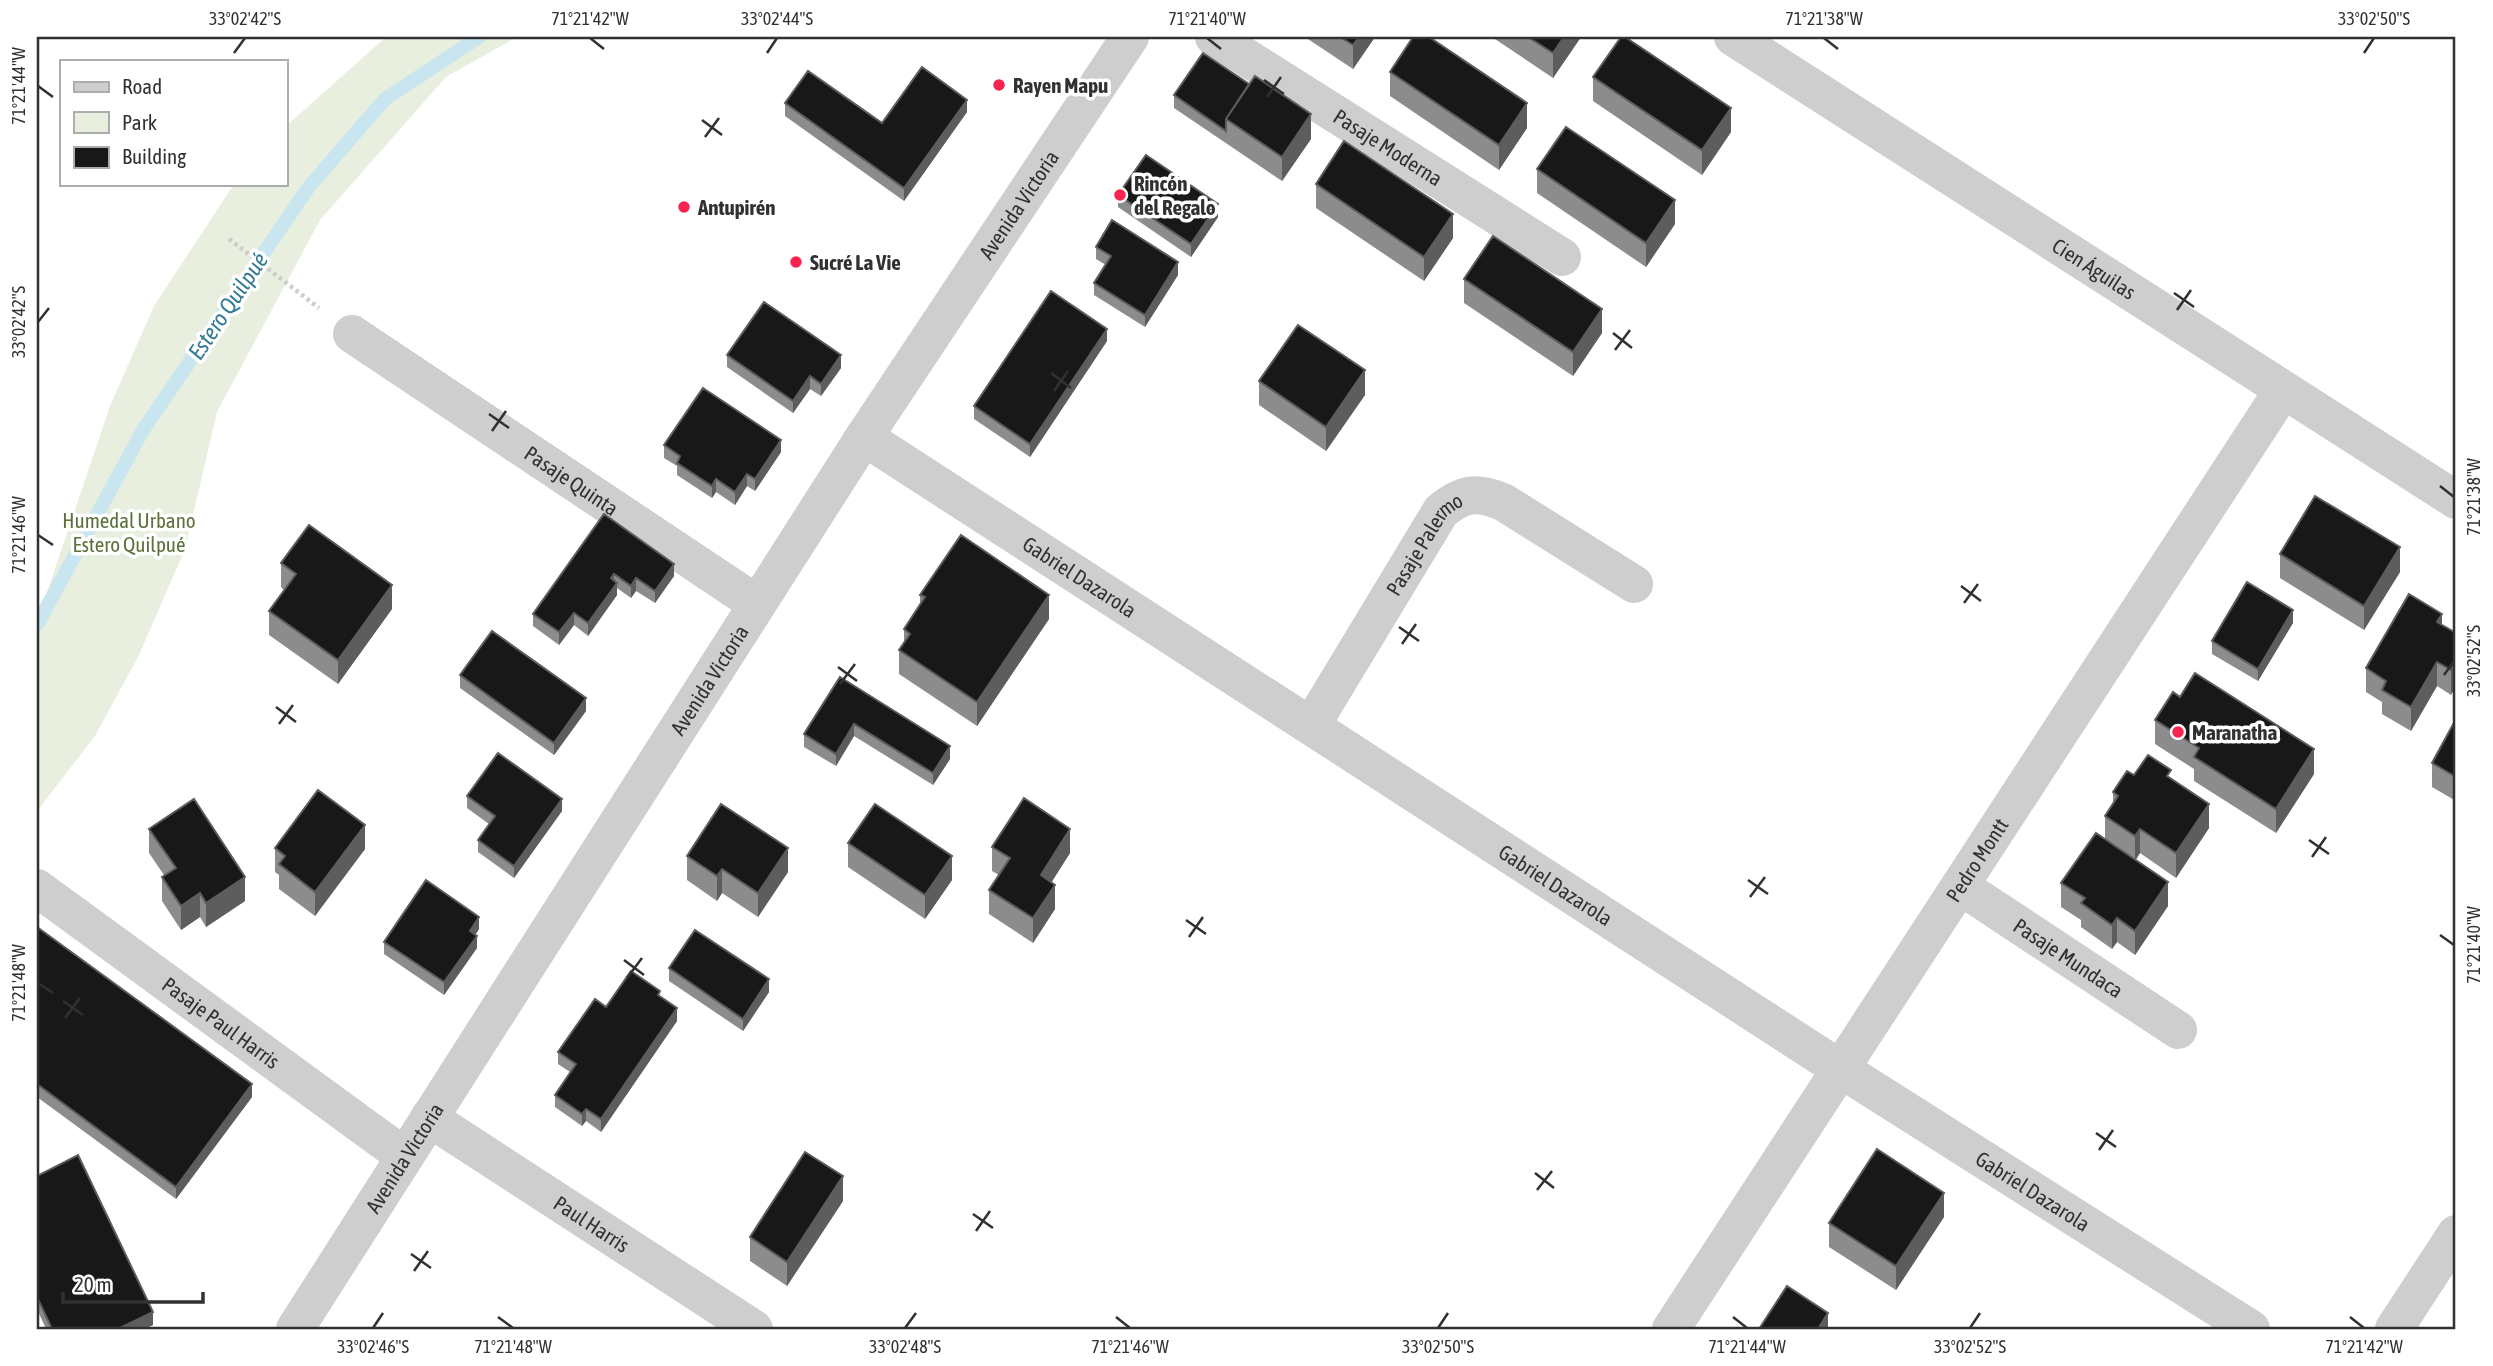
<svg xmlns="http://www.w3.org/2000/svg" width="2493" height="1366" viewBox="0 0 2493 1366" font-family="'Asap Condensed',sans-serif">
  <rect width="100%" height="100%" fill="#fff"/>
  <path fill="#e9efde" d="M386,37h131l-71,40 -126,143 -103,192 -32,137 -46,106 -44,81 -58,75v-189l73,-216 44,-100 80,-122h51v-57z"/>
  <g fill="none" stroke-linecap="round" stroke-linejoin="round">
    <path stroke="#c8e5f0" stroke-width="14" d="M37,625l106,-195 165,-242 77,-89 94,-62"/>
    <path stroke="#cecece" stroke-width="4.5" stroke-dasharray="3.5 3.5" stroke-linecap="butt" d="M229,239l90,69"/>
    <g stroke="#cecece" stroke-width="38">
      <path id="s1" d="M1214,37l348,220"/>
      <path id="s2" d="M1733,37l723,463"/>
      <path id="s3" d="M352,334l405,270"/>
      <path id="s4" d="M864,437l975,631 412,261"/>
      <path id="s5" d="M1311,726l130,-215c22,-18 35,-20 62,-9l131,82"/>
      <path id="s6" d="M1960,886l218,144"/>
      <path id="s7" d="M37,888l367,268"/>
      <path id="s8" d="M429,1118l325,211"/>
      <path id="s9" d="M295,1329l569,-892 266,-400"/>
      <path id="s10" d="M1671,1329l612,-939"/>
      <path d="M2394,1329l62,-95"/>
    </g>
  </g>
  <path fill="#8c8c8c" d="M1305,37h70l-22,32z
    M1492,37h89l-28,41z
    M1390,72l137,56 -28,42 -109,-74z
    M1593,77l138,55 -29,43 -109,-74z
    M1249,84l62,55 -29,42 -108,-73v-13z
    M785,103l97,20 85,-11 -63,89 -119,-85z
    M1537,169l138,55 -29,43 -109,-74z
    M1316,184l137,54 -29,43 -108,-73z
    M1118,195l100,22 -27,40 -73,-50z
    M1096,247l82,28 -33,52 -51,-32v-12l12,-18 -10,-6z
    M1464,279l138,54 -29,43 -109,-73z
    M1107,341l-77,116 -56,-38v-13z
    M727,355l114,13 -20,28 -11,-7 -17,24 -66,-46z
    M1259,381l106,14 -39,56 -67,-46z
    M664,445l117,7 -26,39 -8,-5 -12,19 -19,-13 -4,6 -35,-23v-9l-13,-8z
    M604,514l70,62 -19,27 -19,-12 -5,7 -14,-10v7l-29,41 -14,-11 -15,20 -26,-19v-12z
    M2280,554l120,18 -36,58 -84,-52z
    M281,563l111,46 -54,75 -69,-49v-24l15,-21 -3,-3z
    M920,595l129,24 -72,107 -78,-52v-24l5,-7v-14l16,-25z
    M2293,623l-35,58 -46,-27v-13z
    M2442,625l14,8 -5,62 -14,-9 -26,45 -29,-17v-12l-16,-10v-24z
    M460,675l126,36 -32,44 -94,-67z
    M840,677l110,82 -17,26 -79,-49 -18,30 -32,-19v-13z
    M2456,719v82l-24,-14v-24z
    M2155,720l159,54 -38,59 -82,-52v-12l-39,-25z
    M2134,775l37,3 38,50 -33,50 -36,-25 -4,7 32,46 -33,49 -18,-13 -5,7 -31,-22v-7l-20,-13v-24l44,-44v-23l8,-11v-13z
    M467,796l95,15 -48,67 -36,-26v-12l11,-16 -22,-16z
    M149,829l96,72 -39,26 -6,-10 -19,13 -19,-29v-24l2,-2 -15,-22z
    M848,843l104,37 -27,39 -77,-52z
    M992,847l78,6 -19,29 4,27 -22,34 -44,-29v-24l10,-15 -7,-4z
    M275,848l90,1 -50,67 -36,-27v-14l-4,-3z
    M687,856l101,16 -30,45 -36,-24 -5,8 -30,-21z
    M37,927l215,170 -76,102 -139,-102z
    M479,929l-4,6 2,13 -33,47 -60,-41v-12z
    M669,968l100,24 -26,39 -74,-50z
    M660,997l17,24 -76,111 -15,-11 -4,5 -27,-19v-12l15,-23 -12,-8v-12l48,-45z
    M37,1176l116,149 -9,4h-98l-9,-20z
    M843,1201l-56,85 -37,-25v-24z
    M1944,1217l-48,73 -67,-43v-24z"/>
  <path fill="#5d5d5d" d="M1359,37h16l-22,32v-24z
    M1564,37h17l-28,41v-25z
    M967,100v12l-63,89v-13z
    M1527,103v25l-28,42v-25z
    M1731,108v24l-29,43v-25z
    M1311,114v25l-29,42v-24z
    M1675,200v24l-29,43v-24z
    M1218,204v13l-27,40v-13z
    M1453,214v24l-29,43v-24z
    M1178,262v13l-33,52v-12z
    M1602,309v24l-29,43v-24z
    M1107,329v12l-77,116v-13z
    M841,355v13l-20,28v-12z
    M1365,370v25l-39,56v-24z
    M810,376v13l-17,24v-12z
    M781,440v12l-26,39v-12z
    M747,474v12l-12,19v-13z
    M716,479v13l-4,6v-12z
    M2400,547v25l-36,58v-24z
    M674,564v12l-19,27v-12z
    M614,574v12l3,-3v12l-29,41v-13z
    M636,578v13l-5,7v-12z
    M392,585v24l-54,75v-24z
    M1049,595v24l-72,107v-24z
    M2293,610v13l-35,58v-12z
    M574,613v12l-15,20v-13z
    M2442,614v24l-5,-16z
    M2437,662v24l-26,45v-24z
    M2456,662v24l-5,9v-25z
    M586,698v13l-32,44v-12z
    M854,724v12l-18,30v-12z
    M950,746v13l-17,26v-12z
    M2314,749v25l-38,59v-24z
    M562,799v12l-48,67v-12z
    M2209,804v24l-33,50v-25z
    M365,825v24l-50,67v-24z
    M1070,829v24l-29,46v-24z
    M2140,829v24l-5,7v-24z
    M788,848v24l-30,45v-24z
    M952,856v24l-27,39v-24z
    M722,869v24l-5,8v-25z
    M245,877v24l-39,26v-24z
    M2168,882v24l-33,49v-24z
    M1055,885v24l-22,34v-25z
    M200,893v24l-19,13v-24z
    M479,917v12l-9,14v-12z
    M2117,918v24l-5,7v-24z
    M477,936v12l-33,47v-13z
    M769,979v13l-26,39v-12z
    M677,1008v13l-76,111v-13z
    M252,1084v13l-76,102v-12z
    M586,1109v12l-4,5v-12z
    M843,1176v25l-56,85v-24z
    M1944,1193v24l-48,73v-24z
    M153,1312v13l-9,4h-26z
    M1828,1313v16h-10z"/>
  <path fill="#181818" stroke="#5d5d5d" stroke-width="2" d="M1340,37h19l-6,8z
    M1413,37h16l98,66 -28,42 -109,-73z
    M1528,37h36l-11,16z
    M1621,37h4l106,71 -29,42 -109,-73z
    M1203,53l46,31 -23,35v12l-52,-36z
    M922,67l45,33 -63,88 -119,-85 23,-32 74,52z
    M1255,76l56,38 -29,43 -56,-38z
    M1566,127l109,73 -29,43 -109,-74z
    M1344,141l109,73 -29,43 -108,-73z
    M1146,155l72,49 -27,40 -73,-49z
    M1112,220l66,42 -33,53 -51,-32 17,-27 -15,-9z
    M1493,236l109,73 -29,43 -109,-73z
    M1051,291l56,38 -77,115 -56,-38z
    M764,302l77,53 -20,29 -11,-8 -17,25 -66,-46z
    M1298,325l67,45 -39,57 -67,-46z
    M703,388l78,52 -26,39 -8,-5 -12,18 -19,-13 -4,7 -35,-23 3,-7 -16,-11z
    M2315,496l85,51 -36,59 -84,-52z
    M604,514l70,50 -19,27 -19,-13 -5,8 -17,-12 -3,4 6,5 -29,40 -14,-10 -15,19 -26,-18z
    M309,525l83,60 -54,75 -69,-49 27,-37 -15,-11z
    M961,535l88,60 -72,107 -78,-52 11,-16 -6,-5 21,-32 -5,-2z
    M2247,582l46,28 -35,59 -46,-28z
    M2409,594l33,20 -5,8 19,11v29l-5,8 -14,-8 -26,45 -29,-17 4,-9 -20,-13z
    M492,631l94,67 -32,45 -94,-68z
    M2195,673l119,76 -38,60 -82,-52 5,-9 -44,-28 18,-28 7,5z
    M840,677l110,69 -17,27 -79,-49 -18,30 -32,-20z
    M2456,719v58l-24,-14z
    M498,753l64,46 -48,67 -36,-26 17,-24 -28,-20z
    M2148,755l23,15 -4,6 42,28 -33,49 -36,-24 -5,7 -30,-20 13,-20 -5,-4 14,-21 7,4z
    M318,790l47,35 -50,67 -36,-28 6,-8 -10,-8z
    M1024,798l46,31 -29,46 14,10 -22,33 -44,-28 21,-32 -18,-11z
    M194,799l51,78 -39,26 -6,-10 -19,13 -19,-29 14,-9 -27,-39z
    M721,804l67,44 -30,45 -36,-24 -5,7 -30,-20z
    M875,804l77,52 -27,39 -77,-52z
    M2096,833l72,49 -33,49 -18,-13 -5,7 -31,-22 4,-5 -24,-15z
    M426,880l53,37 -9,14 7,5 -33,46 -60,-40z
    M37,927l215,157 -76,103 -139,-103z
    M695,930l74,49 -26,40 -74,-51z
    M631,971l29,20 -2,4 19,13 -76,111 -15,-10 -4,5 -27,-19 21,-31 -18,-12 37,-53 11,8z
    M1877,1149l67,44 -48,73 -67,-43z
    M805,1152l38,24 -56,86 -37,-25z
    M78,1155l75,157 -35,17h-66l-15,-32v-121z
    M1787,1286l41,27 -10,16h-59z"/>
  <path fill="none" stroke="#313131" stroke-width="2.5" d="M590,38l14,11M1207,38l14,11M1824,38l14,11M234,53l11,-15M767,53l10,-15M2364,53l10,-15M1264,80l20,14M38,86l15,11M1267,97l14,-20M702,120l20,15M705,137l14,-19M2174,293l20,14M2177,310l14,-20M38,322l11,-14M1613,333l19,15M1615,350l15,-20M1051,373l20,15M1054,391l14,-20M489,414l20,14M492,431l14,-20M2440,486l14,11M38,535l15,10M1961,586l20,15M1964,603l14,-19M1399,627l20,14M1402,644l14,-20M838,667l19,14M2444,675l10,-14M840,684l15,-20M276,707l20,15M279,724l14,-19M2309,840l20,14M2312,857l14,-20M1748,880l20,14M1750,897l15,-20M1186,920l20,14M2440,935l14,10M1189,937l14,-20M624,960l20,15M627,978l15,-20M38,983l15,10M63,1001l20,14M65,1018l15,-20M2096,1133l20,14M2099,1150l14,-20M1535,1173l19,15M1537,1190l15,-19M973,1214l20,14M976,1231l14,-20M411,1254l20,14M414,1271l14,-20M498,1317l15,11M1116,1317l14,11M1733,1317l14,11M2350,1317l14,11M373,1328l10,-15M905,1328l11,-15M1438,1328l10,-15M1970,1328l10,-15"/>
  <g fill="#f6244e" stroke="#fff" stroke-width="2.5">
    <circle cx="999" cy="85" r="7"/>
    <circle cx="1120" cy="195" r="7"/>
    <circle cx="684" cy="207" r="7"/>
    <circle cx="796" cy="262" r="7"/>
    <circle cx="2178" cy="732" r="7"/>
  </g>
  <g text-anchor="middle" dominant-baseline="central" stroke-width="7" stroke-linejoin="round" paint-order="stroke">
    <g font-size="21" font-weight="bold" fill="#313131" stroke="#fff" text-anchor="start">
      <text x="1013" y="85">Rayen Mapu</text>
      <text x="1134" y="183">Rincón<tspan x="1134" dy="24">del Regalo</tspan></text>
      <text x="698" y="207">Antupirén</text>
      <text x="810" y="262">Sucré La Vie</text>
      <text x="2192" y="732">Maranatha</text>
    </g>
    <g font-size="21" fill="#313131" stroke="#fff">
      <text stroke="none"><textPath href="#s1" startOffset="206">Pasaje Moderna</textPath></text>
      <text stroke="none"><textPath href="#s9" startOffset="1337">Avenida Victoria</textPath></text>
      <text stroke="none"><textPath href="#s2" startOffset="429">Cien Águilas</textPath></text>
      <text stroke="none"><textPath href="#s3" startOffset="264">Pasaje Quinta</textPath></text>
      <text stroke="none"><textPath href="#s5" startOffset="215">Pasaje Palermo</textPath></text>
      <text stroke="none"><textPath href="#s4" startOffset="257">Gabriel Dazarola</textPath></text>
      <text stroke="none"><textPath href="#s9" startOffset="770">Avenida Victoria</textPath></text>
      <text stroke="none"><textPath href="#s10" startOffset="560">Pedro Montt</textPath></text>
      <text stroke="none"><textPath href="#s4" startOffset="824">Gabriel Dazarola</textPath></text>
      <text stroke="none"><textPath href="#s6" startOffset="130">Pasaje Mundaca</textPath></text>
      <text stroke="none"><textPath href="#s7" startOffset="228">Pasaje Paul Harris</textPath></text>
      <text stroke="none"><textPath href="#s9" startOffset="203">Avenida Victoria</textPath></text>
      <text stroke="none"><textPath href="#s4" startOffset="1391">Gabriel Dazarola</textPath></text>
      <text stroke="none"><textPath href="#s8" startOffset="194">Paul Harris</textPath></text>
    </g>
    <g font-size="21" fill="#5a7139" stroke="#fff">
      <text x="129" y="520">Humedal Urbano<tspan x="129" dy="24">Estero Quilpué</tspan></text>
    </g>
    <g font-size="23" font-style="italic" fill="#347b95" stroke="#fff">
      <text transform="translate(228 306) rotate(-56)">Estero Quilpué</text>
    </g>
  </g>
  <rect width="2493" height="1366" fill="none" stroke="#ffffff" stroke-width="77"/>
  <rect x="60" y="60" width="228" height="126" fill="#ffffff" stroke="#adadad" stroke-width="2"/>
  <rect x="74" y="82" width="35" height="10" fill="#cecece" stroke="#adadad" stroke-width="2"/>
  <text x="122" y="94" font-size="21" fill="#313131">Road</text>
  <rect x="74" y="112" width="35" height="21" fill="#e9efde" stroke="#adadad" stroke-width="2"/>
  <text x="122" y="130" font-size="21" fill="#313131">Park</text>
  <rect x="74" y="147" width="35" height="21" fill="#181818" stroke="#adadad" stroke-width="2"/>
  <text x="122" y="164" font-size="21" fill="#313131">Building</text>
  <path d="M63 1292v10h140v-10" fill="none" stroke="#313131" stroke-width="3.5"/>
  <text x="74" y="1292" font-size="21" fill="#313131" stroke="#ffffff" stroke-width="5" paint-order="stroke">20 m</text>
  <rect x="38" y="38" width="2416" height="1290" fill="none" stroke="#313131" stroke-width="2.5"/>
  <g font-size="18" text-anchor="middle" fill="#313131">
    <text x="245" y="25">33°02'42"S</text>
    <text x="590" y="25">71°21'42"W</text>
    <text x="777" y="25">33°02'44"S</text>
    <text x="1207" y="25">71°21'40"W</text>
    <text x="1824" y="25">71°21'38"W</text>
    <text x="2374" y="25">33°02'50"S</text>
    <text transform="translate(19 86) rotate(-90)" y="6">71°21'44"W</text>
    <text transform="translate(19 322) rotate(-90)" y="6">33°02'42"S</text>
    <text transform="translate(2474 497) rotate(-90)" y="6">71°21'38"W</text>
    <text transform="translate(19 535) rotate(-90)" y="6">71°21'46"W</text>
    <text transform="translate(2474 661) rotate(-90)" y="6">33°02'52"S</text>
    <text transform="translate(2474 945) rotate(-90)" y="6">71°21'40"W</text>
    <text transform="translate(19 983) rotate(-90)" y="6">71°21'48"W</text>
    <text x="373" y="1353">33°02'46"S</text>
    <text x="513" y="1353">71°21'48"W</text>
    <text x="905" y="1353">33°02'48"S</text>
    <text x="1130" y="1353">71°21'46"W</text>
    <text x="1438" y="1353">33°02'50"S</text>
    <text x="1747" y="1353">71°21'44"W</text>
    <text x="1970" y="1353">33°02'52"S</text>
    <text x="2364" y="1353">71°21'42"W</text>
  </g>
</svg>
